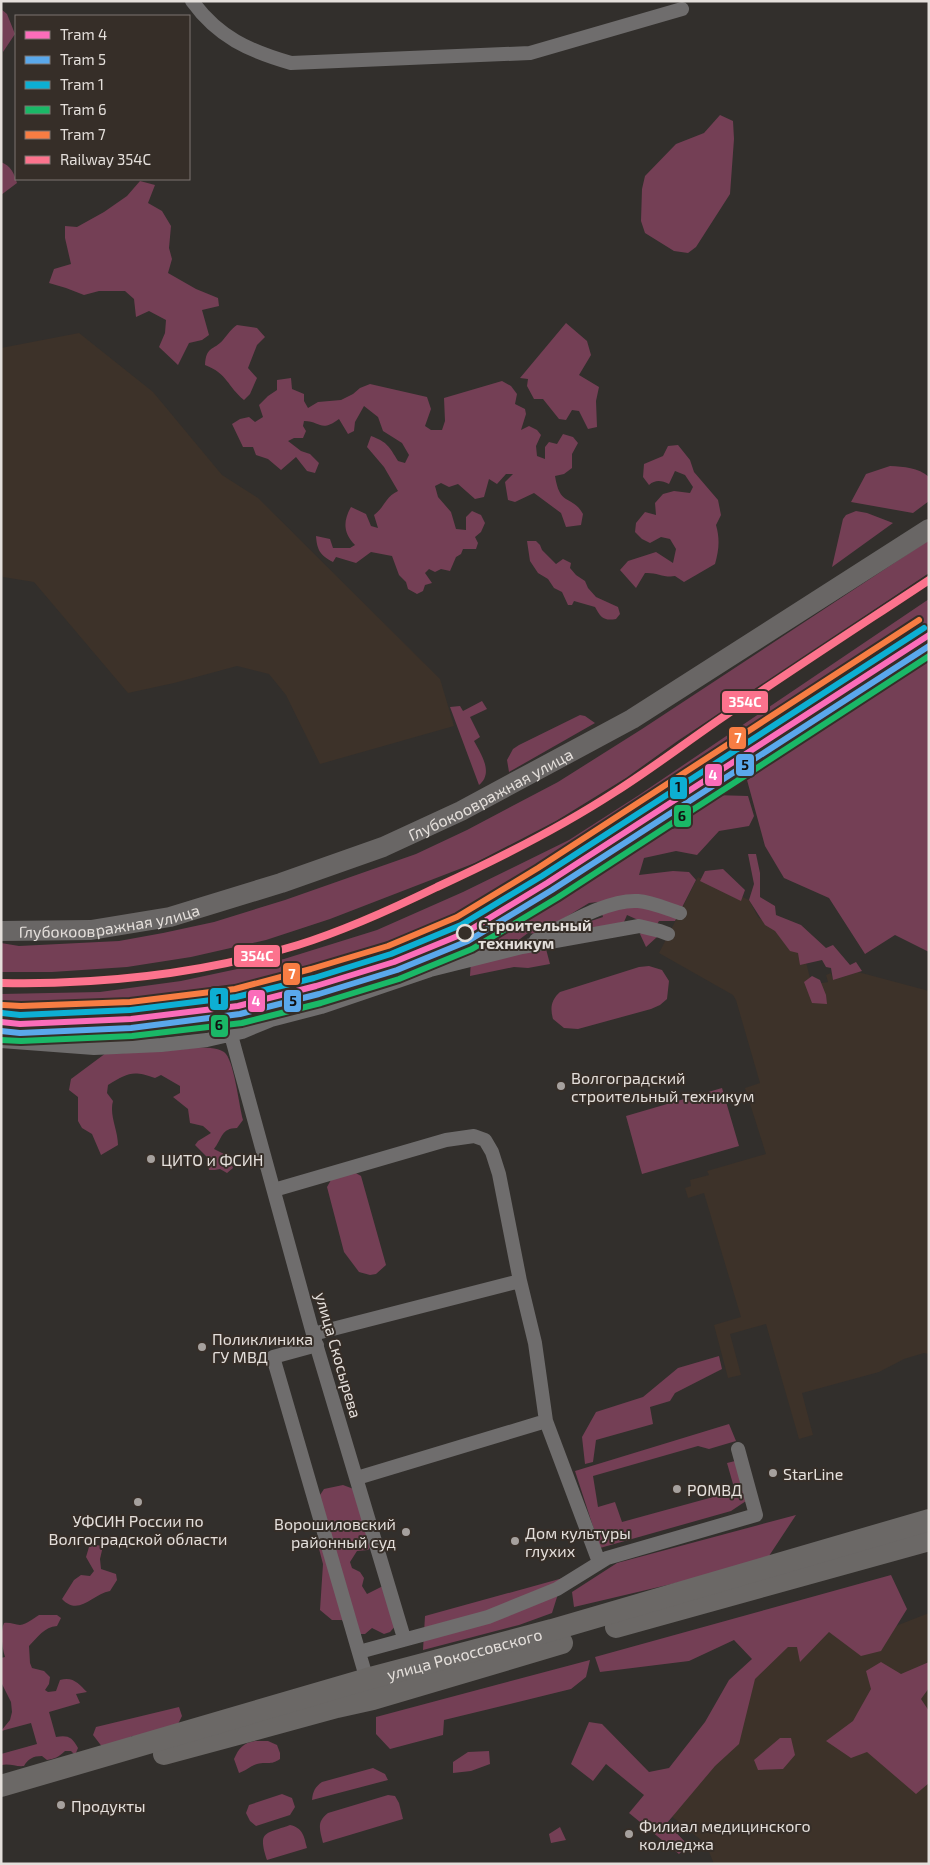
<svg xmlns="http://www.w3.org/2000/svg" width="930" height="1865" viewBox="0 0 930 1865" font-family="'Exo 2',sans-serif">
  <rect width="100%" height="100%" fill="#322f2c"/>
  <path fill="#3d3229" d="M79,333l74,59 69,83 36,23 182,181 14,47 -134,38 -34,-69 -17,-21 -32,-8 -63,17 -46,10 -94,-111 -31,-5 -2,-5v-224z
    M698,877l51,23 9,17 44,29 9,36 11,1 6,-1 -2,-7 5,-2 2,7 25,-8 71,19v363l-5,-1 -20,6 -25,13 -77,21 11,42 -14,4 -33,-115 -36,10 11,41 -13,3 -14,-53 27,-8 -37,-124 -16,5 -3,-10 6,-2 -1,-6 19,-5 -2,-4 59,-17 -21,-66 15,-5 -24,-83 -3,-5 -74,-42z
    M929,1613v251h-215l-8,-20 -51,-41 90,-128 30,-51 55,7h53z"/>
  <path fill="#743f55" d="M1,9l6,5 8,20 -12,18z
    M720,115l13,6 1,18 -4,55 -34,53 -8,6 -14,-2 -29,-18 -4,-12 1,-32 3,-13 31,-32 28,-11z
    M1,162c10,4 13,11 16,21l-16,12z
    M140,181l15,4 -7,18 14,8 9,15 -2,22 3,11 -4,14 28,16 22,9 1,8 -17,4 7,25 -7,5 -13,3 -11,22 -19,-18 6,-14 1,-13 -17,-9 -13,6 -2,-18 -9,-8h-26l-15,4 -18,-7 -17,-5 5,-14 17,-5 -6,-26v-12l12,1 27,-15 23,-16z
    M566,323l21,18 4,14 -12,20 20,12 -3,14 1,26 -9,2 -9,-18 -7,-1 -6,10 -7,-1 -16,-20h-9l-7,-13 1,-7 -8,-1z
    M237,325l20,3 8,9 -8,8 -9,23 9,10 -7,16 -6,6c-17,-14 -16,-26 -39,-35 1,-19 8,-14 18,-25 5,-6 8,-11 14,-15z
    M291,378l1,11 12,5v7l4,7 10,-6 23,-2 12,-6 7,-6 10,-4 57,13 4,12 -6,17 6,4h11l3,-9 -1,-23 58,-17 9,5 6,8 -2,10 10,5 1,5 -5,16 8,-4 8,4 4,5 -5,11 1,10 8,3v-12l4,-5 8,2 6,-10 10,3 5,6 -6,11v14l-8,6 -9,2c5,32 17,18 28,38l-2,11 -15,2 -5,-14 -27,-20 -19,9 -7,-2 -3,-18 8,-8h-7l-9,10 -8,-5 -5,18 -9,2 -17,-15 -9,3 -8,-4 -6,3 3,11 13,15 5,17 10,1v-13l6,-6 9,4 4,8 -4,9 -6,5 3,6 -2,6h-13l-2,5 -5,3 -6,14 -9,-2 -6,3 -6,-3 -4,4 7,10 -7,2 -2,6 -6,3 -9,-5 -2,-7 -7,-7 -7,-19 -21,-4 -15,11 -20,-6 -3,5c-13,-7 -16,-12 -17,-26l14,3 3,9h17l5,-3c-12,-12 -12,-24 -4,-38l15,7 5,12 7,2 -4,-13c11,-8 11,-18 24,-24l-14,-24 -17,-20 4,-11c16,6 18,10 27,25l7,2 4,-8 -7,-12 -19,-12 -5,-14 -14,-11 -9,16 -1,9 -6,3 -9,-15c-19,14 -18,2 -35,2l-1,5 3,5 -3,7h-9l-6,3 13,10 9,3 9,9 -4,10 -8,-2 -11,-14 -15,13 -13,-11 -12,-4 -3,-8h-10l-11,-23 8,-5 9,-2 6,5 8,-5 -4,-12 9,-9 9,-6v-10z
    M678,445l12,15 4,12 24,28 3,15 -5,10c4,14 3,25 -1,39l-31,18 -9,-6c-11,2 -19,-4 -30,-3l-9,15 -16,-18 8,-9 28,-9 17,11 3,-14 -6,-10 -9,-2 -11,6 -8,-4 -7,-7 1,-9 9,-11 11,3 -1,-12 8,-9 11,-3 16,2 3,-6 -8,-12 -10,-4 -6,13c-7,-3 -13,-5 -20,1l-6,-8 1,-13 19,-8 5,-10z
    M890,466c14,1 28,1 39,11v24l-16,12 -62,-11 15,-28z
    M856,511l11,2 26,10 -61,44 11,-48 3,-4z
    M929,540v33l-138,93 -112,74 -53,38 -70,43 -81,42 -145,56 -64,21 -75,17 -64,10 -75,5h-51v-29l18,3 100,-5 44,-8 51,-11 71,-22 131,-46 51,-24 91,-48 84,-53z
    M527,541h9l4,4 2,5 14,14 7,-5 8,4 -1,5 6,7 9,6 3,7 8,9 22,10 2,7 -4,5c-12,2 -15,-1 -21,-12l-21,-6 -2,4h-4l-6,-13 -8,-4 -6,-9 -10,-6 -8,-12z
    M929,599v28l-320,210 -147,92 -80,31 -144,41 -108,13 -109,5 -20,-2v-23l99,-2 81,-11 103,-22 93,-29 86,-38 106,-52 70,-45z
    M929,655v297l-34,-17 -30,19 -36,-56 -45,-20 -19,-32 -18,-66z
    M482,701l5,8 -17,8 10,20 -6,4c7,13 20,32 5,44l-29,-78 10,-1 3,5z
    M580,715l5,1 10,7 -86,49 -2,-12 6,-11 6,-4z
    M714,795l34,1 6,20 -5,10 -30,5 -22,24 -21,-4 -32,7 -5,17 34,-4 16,1 7,8 -21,41h-16l-7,12 5,4 -11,10 -6,-13 7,-10 -20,-9 -3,7 -63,14 3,-6 39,-13 -5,-15 -9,1 -51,31 -10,-1 -16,12 34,4 4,15 -22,4 -14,-1 -44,9 1,-16 18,-21 56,-33 122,-76 10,-2z
    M748,854h8l4,19v24l15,9 1,9 25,10 25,23 7,-3 17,20 6,-3 6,9 -29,9 -2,-12 -5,-1 -4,-7 -22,5 -2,-12 -8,-2 -15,-20 -10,-6 -16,-25 5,-16z
    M723,869l22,21 -4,11 -41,-20 5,-10z
    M649,966l13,4 7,11 -2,18 -7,6 -9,4 -73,20 -14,-1 -11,-9c-3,-11 -2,-19 7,-27l79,-25z
    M812,976l8,4 6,15 1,9 -15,-1 -8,-21z
    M196,1047c8,1 21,0 28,5 10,7 15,54 19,68l-6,8c-16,0 -15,11 -23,21l16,8 3,11 -6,5 -7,-4 -5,1h-6l-2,-13 -12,-12 3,-4 13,-8 -8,-7 -13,-3 -2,-14 -15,-12 7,-4v-7l-19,-11 -6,3c-23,-8 -27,-5 -47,7l-1,8 6,8c-4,14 5,29 5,44l-17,10 -9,-21 -10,-6 -4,-7v-24l-9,-7 2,-11 35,-26c11,1 20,0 31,-1 20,-1 39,-1 59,-5z
    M722,1088l17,58 -97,28 -16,-58z
    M354,1172l7,4 25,89 -10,9 -6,1 -11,-3 -15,-20 -17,-65 4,-7z
    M719,1356l3,13 -47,24 -5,8 -20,6 3,17 -57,16 -3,22 -8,2 -3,-27 14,-25 47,-15 35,-29z
    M729,1424l7,17 -27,8 -11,-3 -105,30 5,31 17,-5 7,20 113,-31 -8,-28 12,-3 10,39 -18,12 -131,37 -25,-77z
    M343,1485l16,6 20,47 -11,12 -11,1 -7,11 2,6 8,4 4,6 -2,8 5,8 20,-10 10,40 -7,8 -6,2 -12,-6 -7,6h-14l-9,-14h-10l-12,-10 3,-46 -5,-19 1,-8 -1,-39 6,-9z
    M796,1515l-31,47 -191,45 -2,-15 45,-29z
    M96,1545l7,1 -3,13 1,10 15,5 1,6 -7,11c-18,3 -31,26 -48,8l12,-19 7,-5 9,1 4,-5 -8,-14 3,-10z
    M891,1575l16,34 -26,42 -20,5 -32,-24 -29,30 -3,-15h-9l-33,32 -16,65 -24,22 -48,57 21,22 -9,9 -50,-41 15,-18 -38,-31 -13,17 -22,-17 18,-42 13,2 47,48 20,-4 36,-46 24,-42 23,-21 -18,-19 -45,21 -89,11 -5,-15z
    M563,1578l-11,35 -33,12 -96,25 2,-34z
    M39,1615h18l4,3 -4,8c-13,1 -19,11 -28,20l1,17 2,5 12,3 6,6 -1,7 -4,6 3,2 8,-1 4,-11c13,-4 19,4 27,12l-11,2 4,9 -31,9 7,25c12,-2 16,0 22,11l-3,7 -4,-4h-6c-6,6 -11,8 -18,9l-5,-4c-9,0 -14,3 -18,10 -8,1 -14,-3 -23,-1v-11l36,-10 -6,-21 -30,8 9,-11 2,-8 -1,-10 -10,-20v-24l4,-1c-3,-10 -5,-25 -1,-34 6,-1 11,2 16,2 7,-1 14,-7 19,-10z
    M590,1660l-4,17 -15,12 -127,31 -1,15 -53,14 -14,-15v-17z
    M881,1662l20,12 28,-12v26l-8,11 8,12v72l-13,11 -49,-42 -16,6 -25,-17 27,-20 18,-32 -5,-18z
    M179,1707l3,9 -5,10 -38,11 -7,-1 -6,5 -23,7 -10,-13 3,-8z
    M780,1738h11l4,17 -12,14 -25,1 -4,-10z
    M255,1741h13l9,4 3,8v6c-10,7 -13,2 -23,5 -7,2 -11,7 -18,9l-5,-14c5,-11 9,-16 21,-18z
    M489,1751l1,13 -19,7 -18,2v-11l15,-10z
    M373,1768l12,6 3,6 -76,20c1,-9 3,-13 10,-18z
    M282,1794l10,4 3,9 -5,8 -34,11 -6,-5 -4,-8 3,-8z
    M388,1795l7,1 4,7 4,16 -80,24c-3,-13 -7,-21 5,-30z
    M290,1825c13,3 14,11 17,23l-40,12c-10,-30 -1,-26 23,-35z
    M560,1827l6,13 -15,3 -2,-9z"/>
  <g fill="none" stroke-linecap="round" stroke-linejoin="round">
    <path stroke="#6f6d6d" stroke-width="14" d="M192,1c26,36 57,50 99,62l239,-10 152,-44
      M536,940c29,-14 70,-41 102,-39 14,1 29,8 42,12
      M231,1035l82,299 91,304
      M1,1041l93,7 67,-3 46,-5 35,-8 29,-12 50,-13 109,-37 92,-23 117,-21 21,5 8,3
      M274,1190l172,-50 28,-4 11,4 7,12 7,22 21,107 -207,53
      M317,1345l-44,12 96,330
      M546,1421l53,141
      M357,1478l189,-57 -11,-78 -15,-62
      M359,1652l129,-35 69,-28 50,-31 149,-43 -18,-66"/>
    <path stroke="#696665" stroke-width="20" id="s1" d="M1,931l90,-1 79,-13 111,-34 102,-36 78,-36 171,-92 297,-190"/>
    <g stroke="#6b6866" stroke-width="22">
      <path d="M616,1627l313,-87"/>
      <path d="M164,1754l173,-47 36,-8 189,-56"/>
      <path id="s2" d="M1,1786l366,-107 185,-49 377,-110"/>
    </g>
    <defs>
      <path id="rail-1" d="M1,983c101,2 201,-9 297,-38 48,-15 94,-36 139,-58 61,-28 121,-58 178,-95 38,-24 74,-52 111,-77 67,-46 135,-90 203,-135"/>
    </defs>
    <use href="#rail-1" stroke="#362e28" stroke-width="11"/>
    <use href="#rail-1" stroke="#fc738d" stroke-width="8"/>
    <defs>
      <path id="tram-1" d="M1,1022l19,2 111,-5 107,-13 78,-20 78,-24 71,-29 82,-50 382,-248"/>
      <path id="tram-2" d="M1,1031l19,2 111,-5 109,-14 79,-20 78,-24 71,-29 84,-51 377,-244"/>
      <path id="tram-3" d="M2,1013l18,2 110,-5 106,-13 78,-19 77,-24 70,-29 81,-49 382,-248"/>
      <path id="tram-4" d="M1,1040l20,1 111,-5 110,-13 79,-20 78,-24 73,-30 85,-51 372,-242"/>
      <path id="tram-5" d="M3,1005l18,1 109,-4 105,-13 76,-20 77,-23 69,-29 81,-49 381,-248"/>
    </defs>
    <use href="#tram-1" stroke="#362e28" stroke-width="10"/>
    <use href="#tram-2" stroke="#362e28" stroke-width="10"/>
    <use href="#tram-3" stroke="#362e28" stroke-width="10"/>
    <use href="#tram-4" stroke="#362e28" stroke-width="10"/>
    <use href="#tram-5" stroke="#362e28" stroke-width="10"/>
    <use href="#tram-1" stroke="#fb6dba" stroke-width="6"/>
    <use href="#tram-2" stroke="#5aa8eb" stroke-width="6"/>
    <use href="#tram-3" stroke="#0dafd3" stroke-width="6"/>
    <use href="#tram-4" stroke="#1ab867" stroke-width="6"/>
    <use href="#tram-5" stroke="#f77d43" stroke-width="6"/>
  </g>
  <circle fill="#362e28" stroke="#e4dfdb" stroke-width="2.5" cx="465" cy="933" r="8"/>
  <g fill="#a6a19e" stroke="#362e28" stroke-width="2">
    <circle cx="561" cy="1086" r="5"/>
    <circle cx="151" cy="1159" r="5"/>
    <circle cx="202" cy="1347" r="5"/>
    <circle cx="773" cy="1473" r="5"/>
    <circle cx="677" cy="1489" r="5"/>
    <circle cx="138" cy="1502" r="5"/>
    <circle cx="406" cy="1532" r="5"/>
    <circle cx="515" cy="1541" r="5"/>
    <circle cx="61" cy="1805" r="5"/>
    <circle cx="629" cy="1834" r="5"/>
  </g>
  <g text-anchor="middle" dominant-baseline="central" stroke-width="4" stroke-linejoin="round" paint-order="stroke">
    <g font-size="16" fill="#e4dfdb" stroke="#362e28">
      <text stroke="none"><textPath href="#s1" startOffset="514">Глубокоовражная улица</textPath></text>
      <text stroke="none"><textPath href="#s1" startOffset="109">Глубокоовражная улица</textPath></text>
      <text transform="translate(339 1355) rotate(74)">улица Скосырева</text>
      <text stroke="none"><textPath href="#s2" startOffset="482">улица Рокоссовского</textPath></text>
    </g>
    <g font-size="16" font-weight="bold" fill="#e4dfdb" stroke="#362e28" text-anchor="start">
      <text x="478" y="924">Строительный<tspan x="478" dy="18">техникум</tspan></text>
    </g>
    <g font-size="16" fill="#e4dfdb" stroke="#362e28" text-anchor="start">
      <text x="571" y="1077">Волгоградский<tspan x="571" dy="18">строительный техникум</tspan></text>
      <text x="161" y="1159">ЦИТО и ФСИН</text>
      <text x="212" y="1338">Поликлиника<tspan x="212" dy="18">ГУ МВД</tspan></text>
      <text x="783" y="1473">StarLine</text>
      <text x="687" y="1489">РОМВД</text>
      <text x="138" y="1520" text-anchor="middle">УФСИН России по<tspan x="138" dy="18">Волгоградской области</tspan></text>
      <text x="396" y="1523" text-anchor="end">Ворошиловский<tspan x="396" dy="18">районный суд</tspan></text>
      <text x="525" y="1532">Дом культуры<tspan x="525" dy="18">глухих</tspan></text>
      <text x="71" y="1805">Продукты</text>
      <text x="639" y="1825">Филиал медицинского<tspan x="639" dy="18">колледжа</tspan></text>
    </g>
  </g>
  <g stroke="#362e28" stroke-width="2">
    <rect x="721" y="690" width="48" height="24" rx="5" fill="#fc738d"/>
    <rect x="728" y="726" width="19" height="24" rx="5" fill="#f77d43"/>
    <rect x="735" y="753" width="20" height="24" rx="5" fill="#5aa8eb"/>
    <rect x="704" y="763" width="19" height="24" rx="5" fill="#fb6dba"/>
    <rect x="669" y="776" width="19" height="24" rx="5" fill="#0dafd3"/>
    <rect x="673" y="804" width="19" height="24" rx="5" fill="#1ab867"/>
    <rect x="233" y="944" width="48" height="24" rx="5" fill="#fc738d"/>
    <rect x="282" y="962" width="19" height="24" rx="5" fill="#f77d43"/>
    <rect x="209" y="987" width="20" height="24" rx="5" fill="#0dafd3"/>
    <rect x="283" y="989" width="19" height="24" rx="5" fill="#5aa8eb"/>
    <rect x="247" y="989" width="19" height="24" rx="5" fill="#fb6dba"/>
    <rect x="210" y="1014" width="19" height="24" rx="5" fill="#1ab867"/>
  </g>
  <g font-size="14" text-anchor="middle" font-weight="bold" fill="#fff">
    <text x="745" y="707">354С</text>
    <text x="738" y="743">7</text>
    <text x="713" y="780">4</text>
    <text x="257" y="961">354С</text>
    <text x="292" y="979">7</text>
    <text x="256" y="1006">4</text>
  </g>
  <g font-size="14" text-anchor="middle" font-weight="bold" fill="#111">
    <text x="745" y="770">5</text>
    <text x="678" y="792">1</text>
    <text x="682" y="821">6</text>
    <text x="219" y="1004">1</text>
    <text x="293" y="1006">5</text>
    <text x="219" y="1030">6</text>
  </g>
  <rect width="930" height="1865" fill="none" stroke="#e4dfdb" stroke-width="5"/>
  <rect x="15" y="15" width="175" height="165" fill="#362e28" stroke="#7c7570"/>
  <rect x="25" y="31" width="25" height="8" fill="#fb6dba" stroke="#7c7570"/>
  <text x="60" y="40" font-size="15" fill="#e4dfdb">Tram 4</text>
  <rect x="25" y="56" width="25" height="8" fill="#5aa8eb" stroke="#7c7570"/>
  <text x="60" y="65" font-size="15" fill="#e4dfdb">Tram 5</text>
  <rect x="25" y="81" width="25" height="8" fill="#0dafd3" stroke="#7c7570"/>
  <text x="60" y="90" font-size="15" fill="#e4dfdb">Tram 1</text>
  <rect x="25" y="106" width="25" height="8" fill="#1ab867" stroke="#7c7570"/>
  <text x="60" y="115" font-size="15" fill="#e4dfdb">Tram 6</text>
  <rect x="25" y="131" width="25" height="8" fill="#f77d43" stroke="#7c7570"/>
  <text x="60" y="140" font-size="15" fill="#e4dfdb">Tram 7</text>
  <rect x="25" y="156" width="25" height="8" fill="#fc738d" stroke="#7c7570"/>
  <text x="60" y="165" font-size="15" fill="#e4dfdb">Railway 354С</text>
</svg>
